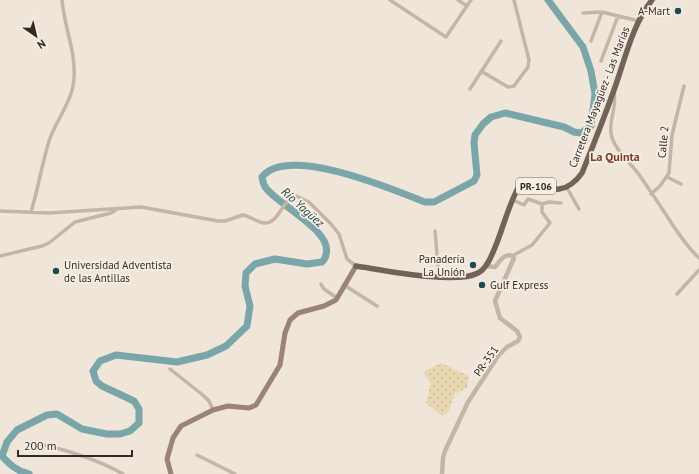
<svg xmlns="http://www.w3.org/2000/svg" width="699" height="474" viewBox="0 0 699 474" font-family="'PT Sans',sans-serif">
  <defs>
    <pattern id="sand-dots" width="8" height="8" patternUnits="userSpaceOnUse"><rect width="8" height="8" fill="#e8d7b1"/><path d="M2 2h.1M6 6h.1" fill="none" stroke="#c7b998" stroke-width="1.8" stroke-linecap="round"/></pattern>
  </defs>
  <rect width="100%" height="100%" fill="#efe5d8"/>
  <path fill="url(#sand-dots)" d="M441,363l28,13 -2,12 -12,6 -7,18 -6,4 -16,-13 5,-20 -8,-11z"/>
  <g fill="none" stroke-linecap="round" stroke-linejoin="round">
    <path stroke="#7aa6a9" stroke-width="7" d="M29,474c-12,-3 -19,-9 -27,-18l5,-14 10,-12 30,-15 10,-1 25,15 25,5h13l10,-3 9,-8v-14l-5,-8 -32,-15 -6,-5 -3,-10 7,-10 16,-6 61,7 30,-7 19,-9 21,-20 3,-20 -5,-20 1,-13 9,-9 20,-5 32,5 15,-2c2,-2 4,-5 4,-8 7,-23 -49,-50 -60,-66 -3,-3 -3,-7 -4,-11 26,-33 132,13 163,25h9l40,-21 3,-6 -3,-32 1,-8 8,-11 8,-7 14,-4 59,14 10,5 7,1 10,-7 4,-32 -4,-23 -8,-24 -35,-47"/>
    <path stroke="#c5b5a6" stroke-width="3.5" d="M390,0l56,37 25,-37
      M458,0l9,6
      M583,13l19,-1 37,9
      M591,41l11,-29
      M601,61l17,-45
      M481,71l27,16 6,-1 14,-19 1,-7 -15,-60
      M470,89l31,-48
      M614,93c3,15 -5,26 -3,40 2,16 20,30 29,43 11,16 22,32 32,48 9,13 16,24 27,34
      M667,177l14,7
      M567,188l12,21
      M651,194l9,-8 9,-13 3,-38 12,-49
      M513,200l11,5 4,-6 14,5 7,-2 12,1
      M0,211l49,2 92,-6 77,14h7l18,-6c7,1 13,7 21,8 15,1 18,-24 32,-27l13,6 22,22 8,10 8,25 9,7
      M31,212c7,-23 11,-48 18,-71 7,-21 24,-40 25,-63 2,-26 -10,-52 -12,-78
      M435,231l4,47
      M0,256l42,-10 7,-3 26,-21 36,-9 6,-4
      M512,256l20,-11 18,-22 -8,-11v-8
      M321,284l3,5 13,9
      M344,285l33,21
      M677,294l22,-24
      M170,369l34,27 5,5 4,9
      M40,444c30,7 57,15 83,30
      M197,455l38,19"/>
    <path stroke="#c5b5a6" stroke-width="4.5" d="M442,474l1,-16 2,-7 23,-49 30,-46 9,-9 11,-6 2,-4 -3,-6 -17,-13 -5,-17 19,-43 -4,-3c-8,1 -10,6 -15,12l-9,-1"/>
    <path stroke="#998477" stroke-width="5" d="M171,474l-4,-15 6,-21 8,-12 32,-16 15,-4 21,2 7,-3 24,-40 5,-32 5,-13 8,-7 26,-7 12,-6 20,-34"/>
    <path stroke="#736258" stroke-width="5.5" d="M356,266c27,4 100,19 122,7 9,-5 14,-18 18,-28 7,-17 15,-48 25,-62h4c24,6 40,14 57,-10 11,-27 22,-55 32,-83 11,-30 18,-65 38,-90"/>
  </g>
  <g fill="#1f4b50" stroke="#f7efe4" stroke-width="1.5">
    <circle cx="678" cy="11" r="4"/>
    <circle cx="473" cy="265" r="4"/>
    <circle cx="56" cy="271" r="4"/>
    <circle cx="482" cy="285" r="4"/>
  </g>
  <g text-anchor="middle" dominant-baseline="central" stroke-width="3.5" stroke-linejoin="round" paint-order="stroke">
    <rect fill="#f7efe4" stroke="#6d655f" stroke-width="1" x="516" y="178" width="40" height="16" rx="3"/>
    <g font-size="10" font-weight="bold" fill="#322a26">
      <text x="536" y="186">PR-106</text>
    </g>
    <g font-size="11" fill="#322a26" stroke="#f7efe4" text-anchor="end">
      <text x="670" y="11">A-Mart</text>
      <text x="465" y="259">Panadería<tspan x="465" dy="13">La Unión</tspan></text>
      <text x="64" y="265" text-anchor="start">Universidad Adventista<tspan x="64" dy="13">de las Antillas</tspan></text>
      <text x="490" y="285" text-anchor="start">Gulf Express</text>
    </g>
    <g font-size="11" fill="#322a26" stroke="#f7efe4">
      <text transform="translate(599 97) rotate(-69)">Carretera Mayagüez - Las Marías</text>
      <text transform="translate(663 142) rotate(-85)">Calle 2</text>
      <text transform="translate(486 361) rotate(-55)">PR-351</text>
    </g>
    <g font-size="12" font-weight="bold" fill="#7a3c26" stroke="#f7efe4">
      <text x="615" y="156">La Quinta</text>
    </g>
    <g font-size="12" font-style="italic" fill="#1f4b50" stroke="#f7efe4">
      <text transform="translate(303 207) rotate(42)">Río Yagüez</text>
    </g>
  </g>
  <g transform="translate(36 36) rotate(146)" stroke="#f7efe4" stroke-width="3" paint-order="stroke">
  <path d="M0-3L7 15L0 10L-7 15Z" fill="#322a26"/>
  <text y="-6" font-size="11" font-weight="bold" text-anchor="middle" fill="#322a26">N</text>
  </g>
  <path d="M18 450v6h114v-6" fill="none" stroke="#322a26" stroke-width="2"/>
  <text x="24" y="450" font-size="12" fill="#322a26" stroke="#f7efe4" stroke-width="3" paint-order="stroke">200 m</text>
</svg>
